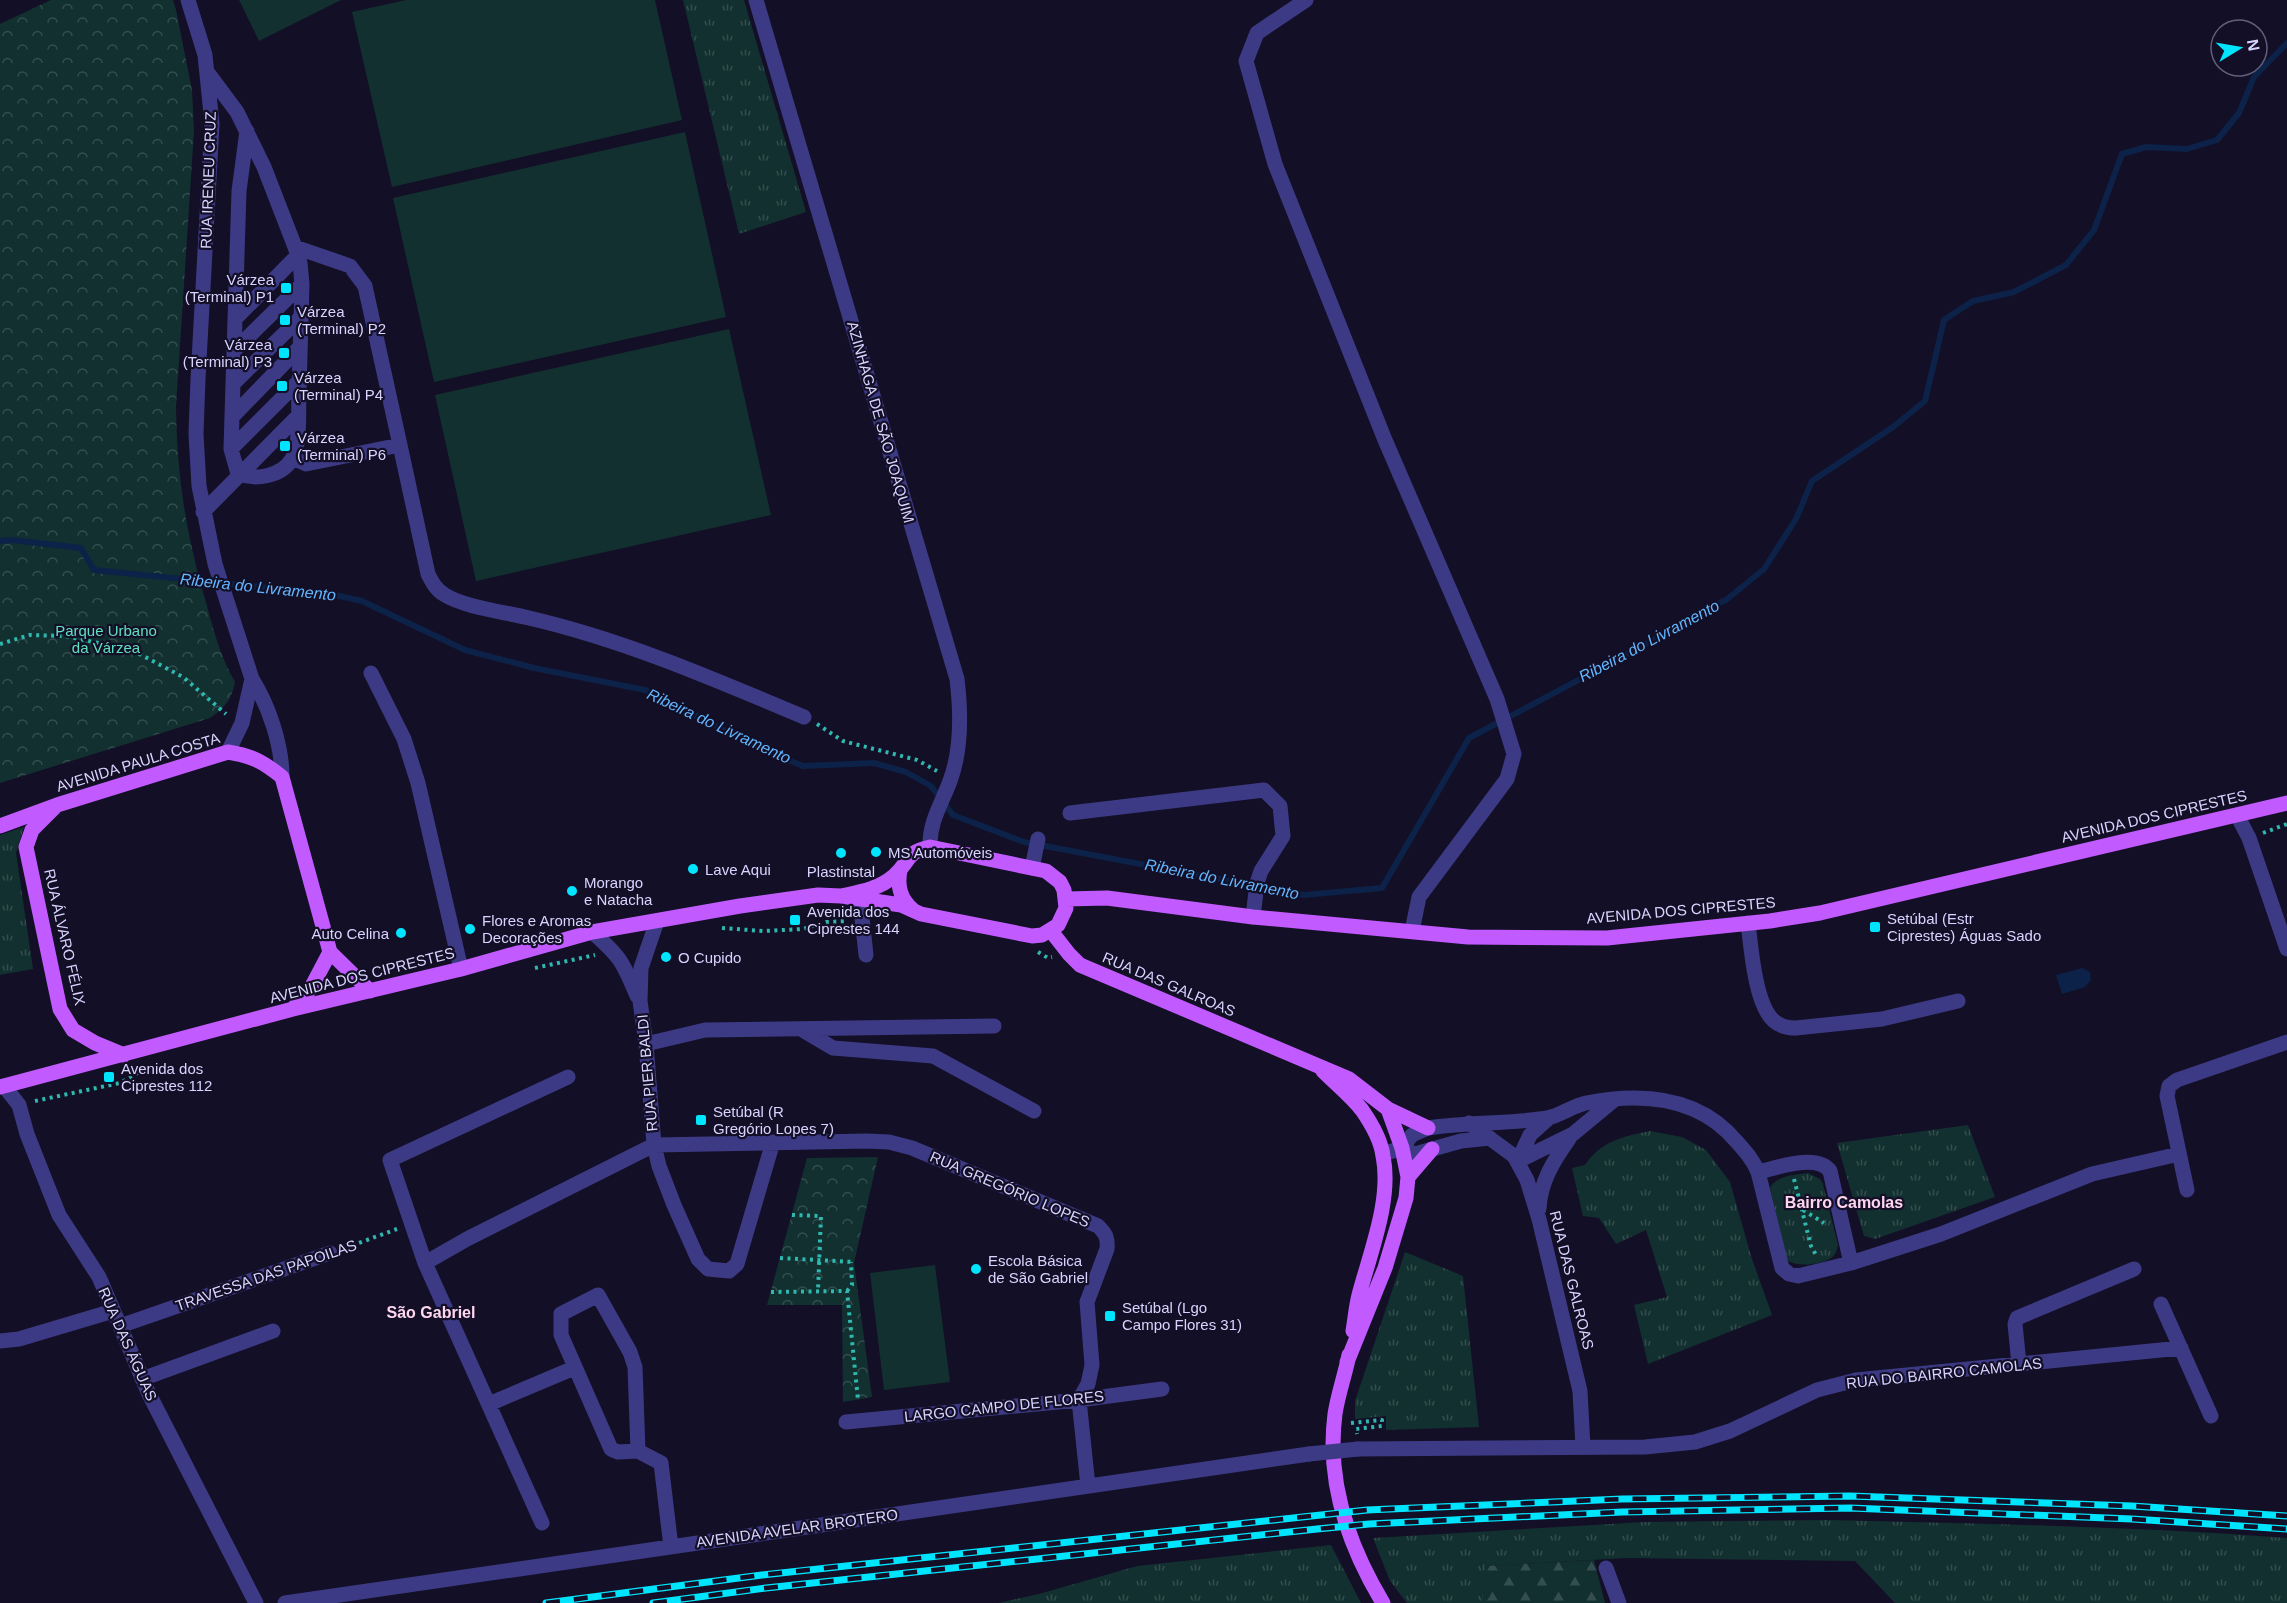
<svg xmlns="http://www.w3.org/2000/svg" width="2287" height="1603" viewBox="0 0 2287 1603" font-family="Helvetica,sans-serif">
  <defs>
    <pattern id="grass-tufts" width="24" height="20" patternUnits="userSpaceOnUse" patternTransform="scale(1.5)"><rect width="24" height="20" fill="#12302f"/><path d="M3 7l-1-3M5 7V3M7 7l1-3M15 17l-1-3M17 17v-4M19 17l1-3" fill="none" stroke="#344d4e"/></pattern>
    <pattern id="forest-firs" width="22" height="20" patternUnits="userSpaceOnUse" patternTransform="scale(1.5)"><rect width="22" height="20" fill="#12302f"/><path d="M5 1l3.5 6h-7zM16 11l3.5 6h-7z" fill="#344d4e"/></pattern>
    <pattern id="park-crowns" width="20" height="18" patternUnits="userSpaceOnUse" patternTransform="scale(1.5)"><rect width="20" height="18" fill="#12302f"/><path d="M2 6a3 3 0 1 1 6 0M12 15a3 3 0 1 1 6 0" fill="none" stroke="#344d4e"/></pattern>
  </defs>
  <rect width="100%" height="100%" fill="#130f26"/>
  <path fill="url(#grass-tufts)" d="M683,0h61l62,212 -67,22z
    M24,827l-8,26 17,116 -33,6v-140z
    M1968,1125l27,72 -120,42 -11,-3 -27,-93z
    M1650,1131l32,6 24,13 24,32 21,74 21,59 -124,49 -14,-59 33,-8 -21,-67 -30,14 -17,-26 -16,-2 -11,-48 13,-3c16,-24 39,-29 65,-34z
    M1808,1173l12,6 3,5 15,61c-1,5 -3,11 -7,13 -10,7 -33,9 -43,3l-3,-7 -15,-66c7,-13 25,-13 38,-15z
    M1405,1252l58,24 16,151 -93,3v-14l-31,3v-18z
    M1829,1520c153,4 306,6 458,18v65h-392l-40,-42 -229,-3 -140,8 -3,37h-76l-17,-22 -17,-43 271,-16z
    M1331,1545l30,58h-363l41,-9 98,-28z"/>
  <path fill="url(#forest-firs)" d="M1594,1560l11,43h-122l2,-37z"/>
  <path fill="url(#park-crowns)" d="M51,0h122l3,10 16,80 2,41 -18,276c1,71 10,125 29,192 8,29 15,57 30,83 -4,18 -9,25 -25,36l-210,65v-759z
    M878,1157l-24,106 18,134 -29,5 -1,-97h-75l40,-147z"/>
  <path fill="#12302f" d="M239,0h102l-82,41z
    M406,0h249l27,120 -290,67 -40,-175z
    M685,132l41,185 -292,65 -41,-184z
    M729,329l42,186 -295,66 -41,-186z
    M935,1265l15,117 -66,8 -14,-117z"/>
  <path fill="#0c2248" d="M2082,968l8,4 1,8 -6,7 -23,7 -6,-19z"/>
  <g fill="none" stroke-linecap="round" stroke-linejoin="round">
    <path stroke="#0c2248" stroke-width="6" d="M0,541l12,-1 69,8 13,22 236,24 32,7 103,49 69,18 111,22 114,58 44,18 71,-3 32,9 25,14 22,29 71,27 280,53 78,-7 87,-150 183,-97 40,-25 34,-16 38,-31 32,-50 16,-38 81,-54 32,-26 19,-81 29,-19 41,-9 52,-27 28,-35 28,-76 24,-7 41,2 30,-9 22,-27 15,-36 33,-34"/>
    <path stroke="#2fb8b0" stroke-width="4" stroke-dasharray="3 4.5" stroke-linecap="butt" d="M0,644l30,-9 35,1 67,14 51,27 43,37
      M817,724l26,17 74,19 20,11
      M2263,833l24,-9
      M722,928l41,3 40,-2 23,-7 22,-1
      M1038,952l10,6 4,-1
      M535,968l60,-13
      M35,1101l85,-18 30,-17
      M1794,1179l17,67 5,9
      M1803,1210l21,13
      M792,1215l29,1 -3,75
      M345,1248l52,-19
      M780,1258l74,4
      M847,1291l5,-6 -1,-23
      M771,1292l76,-1 11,109
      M1351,1423l31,-3v6l-26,3 1,5"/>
    <path stroke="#3d3a85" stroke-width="15" d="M188,0l17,55 7,69 -14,255 -2,55 3,52 16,78 37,115c17,27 30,66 30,98
      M756,0l201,679c4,33 5,70 -7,102 -8,22 -21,41 -20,66
      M1306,0l-49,33 -11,28 29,103 110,276 112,259 17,55 -7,25 -88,118 -7,34
      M208,73l29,39 27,55 31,80 5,16 2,21c-1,35 -2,71 -3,106 -1,18 2,55 -7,69 -11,18 -36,21 -54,15
      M295,247l55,19 15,20 35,159
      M235,319l62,-63
      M234,351l68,-67
      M233,384l69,-68
      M233,416l67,-69
      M231,449l68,-68
      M293,458l13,6 94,-19 28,129c4,8 8,16 17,21 19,12 60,17 84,23 95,22 185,61 275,99
      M238,474l-7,-25 8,-258 8,-60
      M203,512l95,-96
      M371,673l33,66 14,44 43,186
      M228,752l14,-29 10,-44
      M1070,813l194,-23 16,16 3,30 -22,35 -4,12 -4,34
      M2237,815l12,23 38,111
      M1032,868l6,-29
      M860,899l6,56
      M657,921l-16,47 -1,33 6,43 8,101 5,21 15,39 24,54 10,10 21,2 8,-7 36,-122
      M1748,923c3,24 7,82 26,98 6,5 14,7 22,7l86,-9 76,-18
      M592,932c28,24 31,30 45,64
      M801,1029l32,19 100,8 101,55
      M646,1044l59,-14 289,-4
      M4,1086l15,19 8,29 32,81 40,62 50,117 107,209
      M1469,1123l45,33 13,24 12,39 41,172 3,56
      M1402,1148l13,6 46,-13 29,-3
      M1383,1154l19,-6 10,-13 16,-7c39,-6 80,-4 119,-10 13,-2 25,-12 39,-15 56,-11 113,-7 151,39 9,10 16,18 21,30l24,96 7,6 9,2 53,-13 90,-29 151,-60 87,-20
      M1518,1161l55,-27 41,-34
      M1518,1161l12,-26 20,-18
      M1758,1172c18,-4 59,-19 72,-1l21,92
      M2187,1190l-20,-94 2,-10 8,-6 110,-38
      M1539,1209c1,-27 15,-49 30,-70
      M425,1263l-35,-103 178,-83
      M2161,1304l50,112
      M120,1326l210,-73
      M0,1341l19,-2 94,-28
      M2019,1364l-4,-40 2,-6 117,-49
      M142,1379l131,-48
      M489,1404l85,-36
      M846,1422l233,-22 83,-11
      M1358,1449l287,-2 50,-5 35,-11 87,-41 39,-10 325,-32
      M638,1451l-3,-84 -5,-15 -32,-57 -37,19v21l50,114 7,3 20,-1 23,12 10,84
      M542,1523l-117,-260 42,-24 187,-94 213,-4 22,1 23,6 186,78c8,8 10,12 9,23l-20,53 5,63 -4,19 -9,16 9,86
      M1606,1568l13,35
      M285,1603l1024,-149"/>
    <path stroke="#c25bff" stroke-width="15" d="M54,808l-22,22 -6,17 34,162 13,21 22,13 29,12
      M0,826l57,-21 171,-53c24,4 34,9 54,25l48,175 40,39
      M900,870c-3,16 0,29 13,40
      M1066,899l41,-1 146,19 215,20 139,1 163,-17 50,-8 467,-110
      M1051,931l18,23 11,11 269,114 39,30 14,39 6,29 -2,21 -21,70 -38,94
      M293,1009l18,-21 19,-36
      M1323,1071c13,13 28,25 39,39 9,13 19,30 21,46 9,43 -13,97 -24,139 -3,12 -4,24 -6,36
      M0,1087l293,-78 168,-40 131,-37 148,-26 78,-11 23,1 60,9 20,9 111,22 10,-1 16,-10 8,-17 -2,-18 -4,-8 -14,-11 -116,-24c-25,5 -20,15 -36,29 -15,13 -34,16 -53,20
      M1388,1109l40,19
      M1408,1177l24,-28
      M1349,1355c-4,20 -11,39 -14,59 -9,68 13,131 48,189"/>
    <defs>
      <path id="rail" d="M546,1603l216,-28 605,-65 255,-11 228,-3 282,10 155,10
        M653,1603l113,-15 551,-59 52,-5 253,-12 228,-4 282,11 155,10"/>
    </defs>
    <use href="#rail" stroke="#00e5ff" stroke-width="7"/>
    <use href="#rail" stroke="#130f26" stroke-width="4.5" stroke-dasharray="14" stroke-linecap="butt"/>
    <path stroke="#3d3a85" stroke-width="15" d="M1309,1454l49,-5"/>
  </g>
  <g fill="#00e5ff" stroke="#130f26" stroke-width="2">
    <rect x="280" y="282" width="12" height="12" rx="3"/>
    <rect x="279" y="314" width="12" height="12" rx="3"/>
    <rect x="278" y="347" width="12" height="12" rx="3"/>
    <rect x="276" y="380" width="12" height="12" rx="3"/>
    <rect x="279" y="440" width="12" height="12" rx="3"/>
    <circle cx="876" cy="852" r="6"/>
    <circle cx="841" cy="853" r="6"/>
    <circle cx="693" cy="869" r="6"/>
    <circle cx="572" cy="891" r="6"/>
    <rect x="789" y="914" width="12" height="12" rx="3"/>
    <rect x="1869" y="921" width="12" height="12" rx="3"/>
    <circle cx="470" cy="929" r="6"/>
    <circle cx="401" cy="933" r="6"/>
    <circle cx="666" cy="957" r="6"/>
    <rect x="103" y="1071" width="12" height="12" rx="3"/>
    <rect x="695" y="1114" width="12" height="12" rx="3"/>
    <circle cx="976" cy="1269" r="6"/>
    <rect x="1104" y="1310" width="12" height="12" rx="3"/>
  </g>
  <g text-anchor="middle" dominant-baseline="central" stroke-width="4.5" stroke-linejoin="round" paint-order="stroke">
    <g font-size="15" fill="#d9d4ff" stroke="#130f26">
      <text transform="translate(208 180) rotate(-88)">RUA IRENEU CRUZ</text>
      <text transform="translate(881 422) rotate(74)">AZINHAGA DE SÃO JOAQUIM</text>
      <text transform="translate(138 762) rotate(-17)">AVENIDA PAULA COSTA</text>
      <text transform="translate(2154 816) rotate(-13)">AVENIDA DOS CIPRESTES</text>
      <text transform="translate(1681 910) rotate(-5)">AVENIDA DOS CIPRESTES</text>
      <text transform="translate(65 937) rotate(77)">RUA ÁLVARO FÉLIX</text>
      <text transform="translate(362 975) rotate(-14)">AVENIDA DOS CIPRESTES</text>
      <text transform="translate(1169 984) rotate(23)">RUA DAS GALROAS</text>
      <text transform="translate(647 1073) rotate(-95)">RUA PIER BALDI</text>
      <text transform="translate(1010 1189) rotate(23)">RUA GREGÓRIO LOPES</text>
      <text transform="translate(266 1275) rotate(-19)">TRAVESSA DAS PAPOILAS</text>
      <text transform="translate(1572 1280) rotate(76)">RUA DAS GALROAS</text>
      <text transform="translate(128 1344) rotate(66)">RUA DAS ÁGUAS</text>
      <text transform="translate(1944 1373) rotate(-6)">RUA DO BAIRRO CAMOLAS</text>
      <text transform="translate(1004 1406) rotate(-6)">LARGO CAMPO DE FLORES</text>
      <text transform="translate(797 1528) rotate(-8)">AVENIDA AVELAR BROTERO</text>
    </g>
    <g font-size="15" fill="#d9d4ff" stroke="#130f26" text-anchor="start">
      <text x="274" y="279" text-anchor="end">Várzea<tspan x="274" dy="17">(Terminal) P1</tspan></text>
      <text x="297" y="311">Várzea<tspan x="297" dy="17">(Terminal) P2</tspan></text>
      <text x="272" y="344" text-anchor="end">Várzea<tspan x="272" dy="17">(Terminal) P3</tspan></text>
      <text x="294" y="377">Várzea<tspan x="294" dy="17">(Terminal) P4</tspan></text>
      <text x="297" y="437">Várzea<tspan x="297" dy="17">(Terminal) P6</tspan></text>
      <text x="888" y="852">MS Automóveis</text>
      <text x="705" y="869">Lave Aqui</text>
      <text x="841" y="871" text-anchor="middle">Plastinstal</text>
      <text x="584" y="882">Morango<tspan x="584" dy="17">e Natacha</tspan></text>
      <text x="807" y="911">Avenida dos<tspan x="807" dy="17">Ciprestes 144</tspan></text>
      <text x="1887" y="918">Setúbal (Estr<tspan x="1887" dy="17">Ciprestes) Águas Sado</tspan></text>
      <text x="482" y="920">Flores e Aromas<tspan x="482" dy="17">Decorações</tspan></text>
      <text x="389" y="933" text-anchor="end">Auto Celina</text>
      <text x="678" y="957">O Cupido</text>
      <text x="121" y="1068">Avenida dos<tspan x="121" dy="17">Ciprestes 112</tspan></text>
      <text x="713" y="1111">Setúbal (R<tspan x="713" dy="17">Gregório Lopes 7)</tspan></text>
      <text x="988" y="1260">Escola Básica<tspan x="988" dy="17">de São Gabriel</tspan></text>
      <text x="1122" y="1307">Setúbal (Lgo<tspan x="1122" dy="17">Campo Flores 31)</tspan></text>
    </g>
    <g font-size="15" fill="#5fe0c0" stroke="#130f26">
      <text x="106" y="630">Parque Urbano<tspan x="106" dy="17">da Várzea</tspan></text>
    </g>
    <g font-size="16" font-style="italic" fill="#62b6ff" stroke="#130f26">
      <text transform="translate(258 587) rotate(6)">Ribeira do Livramento</text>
      <text transform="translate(1649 641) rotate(-28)">Ribeira do Livramento</text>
      <text transform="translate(719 726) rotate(25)">Ribeira do Livramento</text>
      <text transform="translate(1222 879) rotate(11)">Ribeira do Livramento</text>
    </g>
    <g font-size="16" font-weight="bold" fill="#ffd6f0" stroke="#130f26">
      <text x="1844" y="1202">Bairro Camolas</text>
      <text x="431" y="1312">São Gabriel</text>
    </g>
  </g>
  <g transform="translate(2239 48) rotate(79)"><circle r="28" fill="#130f26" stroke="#625e7d" stroke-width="1.5"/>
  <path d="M0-4.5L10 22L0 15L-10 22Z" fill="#00e5ff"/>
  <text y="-9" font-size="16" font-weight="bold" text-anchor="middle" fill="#d9d4ff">N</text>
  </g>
</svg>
